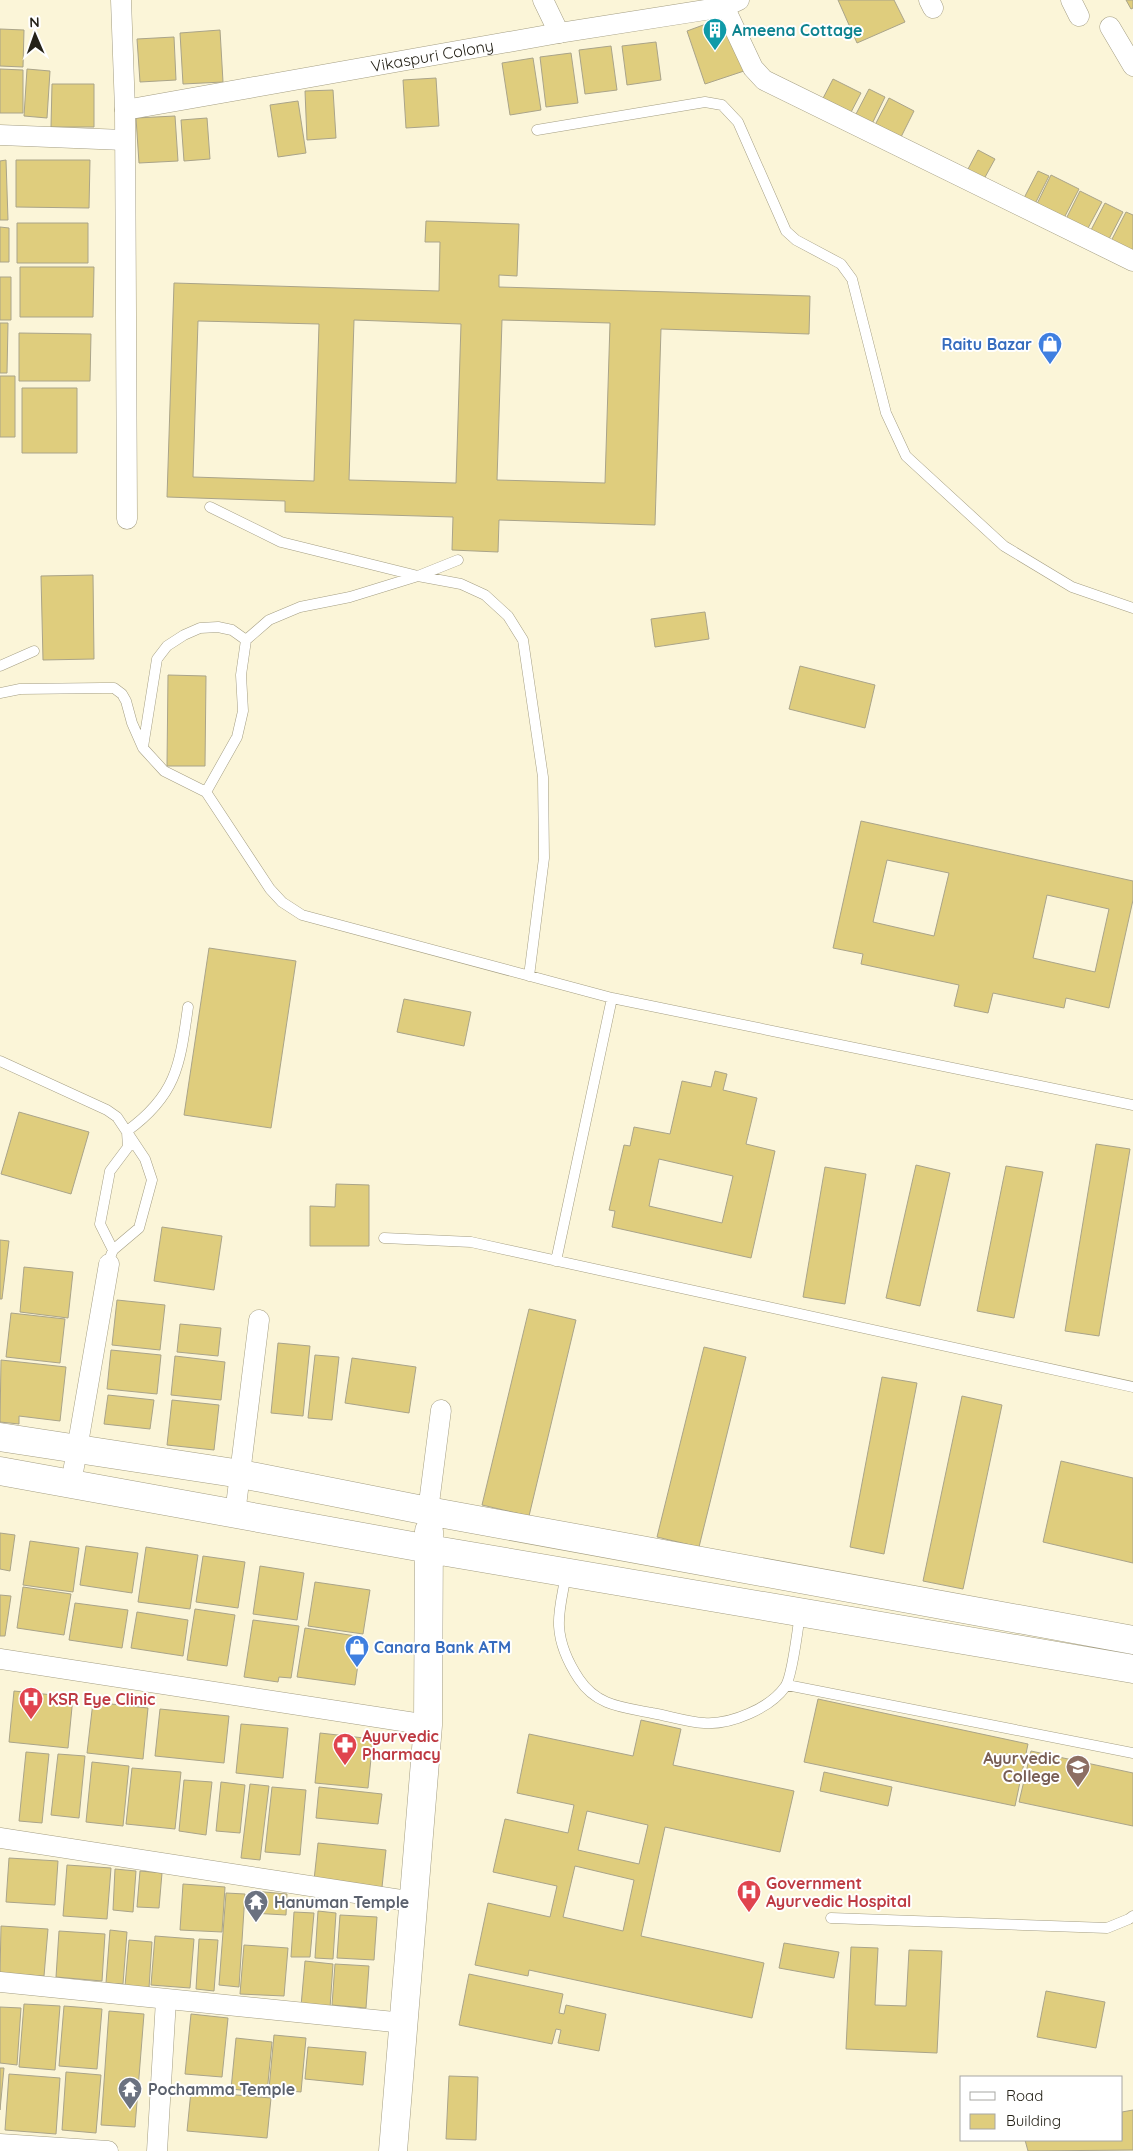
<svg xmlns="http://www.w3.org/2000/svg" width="1133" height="2151" viewBox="0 0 1133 2151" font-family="Quicksand,sans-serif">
  <rect width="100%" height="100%" fill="#fbf5d8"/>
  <path fill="#dfcd7d" stroke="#aaa489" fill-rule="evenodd" d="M838,0h56l11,22 -48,21z
    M1126,0h7v8l-2,1z
    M725,17l19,54 -39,13 -18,-53z
    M0,29l24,1 -1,37 -23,-1z
    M220,30l3,52 -40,2 -3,-51z
    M174,37l2,43 -36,2 -3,-43z
    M656,42l5,38 -34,5 -5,-39z
    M611,46l6,44 -32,4 -6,-44z
    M571,53l7,50 -32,4 -6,-50z
    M533,58l8,52 -31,5 -8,-52z
    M0,69l23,1v43h-23z
    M27,69l23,2 -3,47 -23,-2z
    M436,78l3,48 -33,2 -3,-48z
    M833,79l28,14 -13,25 -28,-14z
    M52,84h42v43h-43z
    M869,89l16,8 -13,27 -17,-8z
    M333,90l3,48 -29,2 -2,-49z
    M889,98l25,13 -13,26 -26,-12z
    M298,101l8,52 -28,4 -8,-52z
    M175,116l3,45 -39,2 -3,-45z
    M207,118l3,41 -26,2 -3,-41z
    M978,150l17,9 -11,20 -17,-8z
    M6,160l2,60h-8v-59z
    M16,160h74l-1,48 -73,-1z
    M1038,171l11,5 -14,28 -11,-6z
    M1051,175l28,14 -16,31 -27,-14z
    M1080,191l22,11 -15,28 -21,-11z
    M1105,203l18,9 -14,27 -18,-9z
    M1126,212l7,3v34l-2,4 -21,-10z
    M426,221l93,3 -2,52 -18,-1v12l311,9 -1,38 -148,-5 -6,196 -156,-5 -1,32 -46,-2 1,-33 -168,-5v-11l-118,-4 7,-214 265,8 1,-49h-15zM354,320l107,4 -5,159 -107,-3zM502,320l108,3 -5,160 -108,-3zM198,321l121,3 -5,157 -121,-4z
    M17,223h71v40h-71z
    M0,227l9,1v34h-9z
    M20,267h74l-1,50h-73z
    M0,277h11v43h-11z
    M0,323h8l-1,50h-7z
    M19,333l72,1 -1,47h-71z
    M0,376h15v61h-15z
    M22,388h55v65h-55z
    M93,575l1,84 -51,1 -2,-84z
    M705,612l4,27 -54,8 -4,-28z
    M800,666l75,19 -10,43 -76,-19z
    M168,675l38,1 -1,90h-38z
    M861,821l272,60v19l-24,108 -43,-10 -2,10 -71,-15 -5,20 -34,-7 5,-21 -98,-21 2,-10 -30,-6zM887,860l62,13 -15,63 -61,-14zM1047,895l62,14 -14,63 -62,-14z
    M209,948l87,13 -25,167 -87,-13z
    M404,999l67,13 -7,34 -67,-14z
    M715,1071l12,3 -4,16 34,8 -11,46 29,7 -24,107 -139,-31 3,-16 -6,-1 15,-65 6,1 4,-19 36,7 12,-53 29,6zM659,1159l74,17 -11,47 -73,-17z
    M19,1112l70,20 -18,62 -70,-20z
    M1096,1144l34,5 -31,187 -34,-5z
    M916,1165l34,8 -30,133 -34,-8z
    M1006,1166l37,6 -29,146 -37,-7z
    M825,1167l41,7 -21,130 -42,-7z
    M336,1184l33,1v61h-59v-40l25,1z
    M162,1227l60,9 -8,54 -60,-9z
    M0,1240l9,1 -7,58h-2z
    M24,1267l49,5 -5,46 -48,-6z
    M117,1300l48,5 -5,45 -48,-5z
    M529,1309l47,11 -47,196 -47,-11z
    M11,1313l54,6 -5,44 -54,-6z
    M180,1324l41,4 -3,28 -41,-4z
    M278,1343l32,3 -7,70 -32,-3z
    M704,1347l42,10 -47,190 -42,-10z
    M111,1350l50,5 -4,39 -50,-5z
    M315,1355l24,2 -7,63 -24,-2z
    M175,1356l50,6 -4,38 -50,-5z
    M352,1358l64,9 -7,46 -64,-10z
    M1,1360l65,7 -6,54 -41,-5v8l-19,-2z
    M882,1377l35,6 -33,171 -34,-7z
    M108,1395l46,5 -4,29 -46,-5z
    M962,1396l40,9 -39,184 -40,-8z
    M172,1400l47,5 -5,45 -47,-5z
    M1061,1461l72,17v85l-90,-21z
    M0,1533l15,2 -5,36 -10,-2z
    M30,1541l49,7 -6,44 -50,-7z
    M86,1546l52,7 -6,40 -52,-8z
    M146,1547l52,8 -8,54 -52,-7z
    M203,1556l42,6 -7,46 -42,-6z
    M260,1566l44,7 -7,47 -44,-6z
    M315,1582l55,8 -7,44 -55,-8z
    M23,1587l48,7 -7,41 -47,-7z
    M0,1595l11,1 -6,40h-5z
    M75,1603l53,7 -6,38 -53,-8z
    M195,1609l40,6 -8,51 -40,-6z
    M137,1612l51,8 -5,36 -52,-8z
    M253,1620l46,6 -8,52 -12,-1 -1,5 -34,-5z
    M305,1628l57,9 -7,48 -58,-8z
    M14,1691l59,6 -5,51 -59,-6z
    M818,1699l210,45 -13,62 -211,-44z
    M93,1702l55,6 -5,51 -56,-6z
    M160,1709l69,7 -5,47 -69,-7z
    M641,1720l40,9 -8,36 121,26 -14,61 -115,-25 -24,109 123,27 -12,55 -223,-48 -1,6 -53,-11 13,-62 62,14 7,-31 -64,-14 12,-53 63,14 6,-28 -57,-12 12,-59 104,22zM587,1811l61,14 -9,39 -61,-14zM575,1866l59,14 -11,51 -60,-14z
    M241,1724l47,4 -5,50 -47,-5z
    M320,1733l53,6 -5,49 -53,-5z
    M1031,1751l102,22v53l-114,-24z
    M26,1752l23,2 -7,69 -23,-2z
    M58,1754l27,2 -6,62 -28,-3z
    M92,1762l37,4 -6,60 -37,-4z
    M132,1768l49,4 -6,57 -49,-5z
    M824,1772l68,15 -4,19 -68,-15z
    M184,1780l28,2 -6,53 -27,-4z
    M221,1782l24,3 -5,48 -24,-2z
    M250,1784l19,2 -9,74 -19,-2z
    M272,1787l34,3 -6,65 -35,-3z
    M319,1787l63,7 -4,30 -62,-6z
    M318,1843l68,7 -4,37 -68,-7z
    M9,1858l49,3 -3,44 -49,-3z
    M67,1865l44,3 -4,51 -44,-3z
    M115,1869l21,2 -3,41 -20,-2z
    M140,1871l22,2 -3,35 -22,-1z
    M183,1884l42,3 -3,45 -42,-2z
    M253,1891l34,3 -1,21 -35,-2z
    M226,1893l19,1 -6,93 -20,-2z
    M318,1911l18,2 -3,46 -18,-1z
    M294,1912l20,1 -4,44h-19z
    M340,1915l37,2 -3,43 -37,-2z
    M1,1926l47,3 -4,47 -44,-3z
    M110,1930l17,2 -4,52 -17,-1z
    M59,1931l46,3 -3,47 -46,-4z
    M155,1936l39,3 -4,49 -39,-3z
    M199,1939l19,1 -4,51 -18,-2z
    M129,1940l23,2 -3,46 -24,-2z
    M784,1943l55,9 -5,26 -55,-10z
    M244,1945l44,3 -4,48 -44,-2z
    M851,1947l27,1 -3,57 31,1 3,-56 33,1 -5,102 -91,-4z
    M305,1961l28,3 -3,44 -29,-2z
    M335,1964l34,2 -3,42 -34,-3z
    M469,1974l94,20 -4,19 5,1 2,-9 40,9 -7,37 -41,-8 3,-13 -5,-1 -4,15 -93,-19z
    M1046,1991l59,11 -9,46 -59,-11z
    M24,2004l36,2 -5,64 -36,-3z
    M64,2006l38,3 -5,60 -38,-3z
    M0,2007l21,1 -4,57 -17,-2z
    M109,2011l35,3 -9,113 -34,-2z
    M191,2014l37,4 -6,59 -37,-3z
    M274,2035l32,3 -5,54 -32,-3z
    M236,2038l36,4 -5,51 -36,-4z
    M308,2047l58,5 -3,33 -58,-6z
    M0,2068h4l-4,42z
    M66,2072l35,3 -5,58 -34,-3z
    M9,2074l51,4 -4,56 -51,-4z
    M449,2076l29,1 -2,63 -30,-1z
    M191,2091l80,7 -4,40 -80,-7z
    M1133,2110v40l-105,1 -3,-11h97v-28z"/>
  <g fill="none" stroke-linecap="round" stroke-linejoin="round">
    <defs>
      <path id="service" d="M537,130l168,-28 17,3 16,17 48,109 10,9 45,24 11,15 34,134 20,43 98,90 68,41 61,21
        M210,507l71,35 137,34 40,-16
        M0,666l34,-15
        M0,693l20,-4 82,-1h12l8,6 4,7 6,22 11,25 21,23 42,21 64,97 12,13 20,13 310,83 521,107
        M143,747l14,-88 10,-13 17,-11 16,-7 18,-1 14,3 14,10
        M206,792l31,-55 6,-26 -2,-36 5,-35 23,-20 31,-13 50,-10 68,-21 43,8 24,11 23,21 15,24 20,137 1,81 -15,118
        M0,1061l107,49 10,7 28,42 7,21 -13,48 -26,22
        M127,1131c50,-36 53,-67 61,-124
        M384,1238l87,4 662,145
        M111,1255l2,-5 -13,-26 10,-53 18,-24 -1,-15
        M556,1261l56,-263
        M566,1573c-2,16 -8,36 -7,53 1,18 10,38 20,53 18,27 43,28 73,34 17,3 35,9 52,10 27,2 66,-15 81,-36 7,-9 13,-59 15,-74
        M787,1685l346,68
        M831,1918l276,10 22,-9 4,-3"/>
      <g id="minor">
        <path d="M121,0l4,110 2,409"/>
        <path d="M543,0l16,33"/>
        <path d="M721,0l32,68 11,12 369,181"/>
        <path d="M929,0l4,8"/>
        <path d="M1071,0l8,16"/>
        <path d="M1110,27l23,39"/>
        <path id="s1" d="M125,110l434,-77 165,-26 15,-7"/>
        <path d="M0,135l124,5"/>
        <path d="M71,1484l38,-220"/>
        <path d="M428,1511l13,-101"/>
        <path d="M235,1514l24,-194"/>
        <path d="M0,1659l428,66"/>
        <path d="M0,1838l414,64"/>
        <path d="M0,1982l404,41"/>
        <path d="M0,2144l108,7"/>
        <path d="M157,2151l9,-151"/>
      </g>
      <path id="secondary" d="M0,1437l241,37 187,37 705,129
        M0,1471l429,78 704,120
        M393,2151l35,-426 1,-194"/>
    </defs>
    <use href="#service" stroke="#a49e83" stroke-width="11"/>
    <use href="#minor" stroke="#a49e83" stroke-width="21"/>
    <use href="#secondary" stroke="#a49e83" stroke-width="29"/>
    <use href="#service" stroke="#fff" stroke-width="10"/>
    <use href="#minor" stroke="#fff" stroke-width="20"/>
    <use href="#secondary" stroke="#fff" stroke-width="28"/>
  </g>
  <defs>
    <symbol id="building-pin" viewBox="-11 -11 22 30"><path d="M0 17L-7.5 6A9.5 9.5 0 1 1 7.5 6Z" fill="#0f9aa8" stroke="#fff"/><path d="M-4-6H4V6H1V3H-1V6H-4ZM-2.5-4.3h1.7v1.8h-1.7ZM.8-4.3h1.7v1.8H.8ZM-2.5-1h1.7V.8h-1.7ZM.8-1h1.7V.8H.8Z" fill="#fff"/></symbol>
    <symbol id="shop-pin" viewBox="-11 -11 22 30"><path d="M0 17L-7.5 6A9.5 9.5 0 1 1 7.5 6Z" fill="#3f7fe0" stroke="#fff"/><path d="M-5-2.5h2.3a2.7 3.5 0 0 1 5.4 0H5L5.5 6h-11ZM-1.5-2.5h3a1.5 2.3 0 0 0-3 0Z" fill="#fff"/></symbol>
    <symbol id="hospital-pin" viewBox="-11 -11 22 30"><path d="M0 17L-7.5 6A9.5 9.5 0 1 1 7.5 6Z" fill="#e0444e" stroke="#fff"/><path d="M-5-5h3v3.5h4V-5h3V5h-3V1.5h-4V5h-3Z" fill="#fff"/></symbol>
    <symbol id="pharmacy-pin" viewBox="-11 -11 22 30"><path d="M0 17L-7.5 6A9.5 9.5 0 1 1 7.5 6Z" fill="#e0444e" stroke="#fff"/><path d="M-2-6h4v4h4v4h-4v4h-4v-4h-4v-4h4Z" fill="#fff"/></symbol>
    <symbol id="university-pin" viewBox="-11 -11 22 30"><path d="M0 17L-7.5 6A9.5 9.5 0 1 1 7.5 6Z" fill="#8d6e63" stroke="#fff"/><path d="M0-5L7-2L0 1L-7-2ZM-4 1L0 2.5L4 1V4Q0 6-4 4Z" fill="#fff"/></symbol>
    <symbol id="temple-pin" viewBox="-11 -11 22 30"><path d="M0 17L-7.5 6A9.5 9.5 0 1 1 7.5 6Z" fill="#6b7280" stroke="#fff"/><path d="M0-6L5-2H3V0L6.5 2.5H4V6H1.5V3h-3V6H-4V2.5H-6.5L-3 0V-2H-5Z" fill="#fff"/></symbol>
  </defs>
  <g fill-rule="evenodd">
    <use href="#building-pin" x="701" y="16" width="28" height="38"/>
    <use href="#shop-pin" x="1036" y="330" width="28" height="38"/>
    <use href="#shop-pin" x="343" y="1633" width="28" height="38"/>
    <use href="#hospital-pin" x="17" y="1685" width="28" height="38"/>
    <use href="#pharmacy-pin" x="331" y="1731" width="28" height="38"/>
    <use href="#university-pin" x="1064" y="1753" width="28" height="38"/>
    <use href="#hospital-pin" x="735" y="1878" width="28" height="38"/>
    <use href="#temple-pin" x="242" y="1888" width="28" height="38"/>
    <use href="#temple-pin" x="116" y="2075" width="28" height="38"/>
  </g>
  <g text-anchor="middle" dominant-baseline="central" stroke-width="4" stroke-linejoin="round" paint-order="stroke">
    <g font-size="16" font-weight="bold" fill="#0d838f" stroke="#fff" text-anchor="start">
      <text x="732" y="30">Ameena Cottage</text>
    </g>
    <g font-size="16" fill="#252218" stroke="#fff">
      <text stroke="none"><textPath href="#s1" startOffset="312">Vikaspuri Colony</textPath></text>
    </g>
    <g font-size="16" font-weight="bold" fill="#366cbe" stroke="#fff" text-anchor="end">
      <text x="1032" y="344">Raitu Bazar</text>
      <text x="374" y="1647" text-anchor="start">Canara Bank ATM</text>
    </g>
    <g font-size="16" font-weight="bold" fill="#be3a42" stroke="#fff" text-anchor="start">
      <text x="48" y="1699">KSR Eye Clinic</text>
      <text x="362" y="1736">Ayurvedic<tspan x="362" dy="18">Pharmacy</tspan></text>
      <text x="766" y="1883">Government<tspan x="766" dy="18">Ayurvedic Hospital</tspan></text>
    </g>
    <g font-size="16" font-weight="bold" fill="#785e54" stroke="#fff" text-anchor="end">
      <text x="1060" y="1758">Ayurvedic<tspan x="1060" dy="18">College</tspan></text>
    </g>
    <g font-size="16" font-weight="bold" fill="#5b616d" stroke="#fff" text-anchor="start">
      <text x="274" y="1902">Hanuman Temple</text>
      <text x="148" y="2089">Pochamma Temple</text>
    </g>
  </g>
  <rect x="960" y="2076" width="162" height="65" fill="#ffffff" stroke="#a8a7a3"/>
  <rect x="970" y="2092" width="25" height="8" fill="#ffffff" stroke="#a8a7a3"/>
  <text x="1006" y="2101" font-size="15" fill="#252218">Road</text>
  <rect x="970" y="2114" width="25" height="15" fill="#dfcd7d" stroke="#a8a7a3"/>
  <text x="1006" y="2126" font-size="15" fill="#252218">Building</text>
  <g transform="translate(35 35) rotate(358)" stroke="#ffffff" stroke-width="4" paint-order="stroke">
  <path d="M0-4L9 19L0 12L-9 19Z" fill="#252218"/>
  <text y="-8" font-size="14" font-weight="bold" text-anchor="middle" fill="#252218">N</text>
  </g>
</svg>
